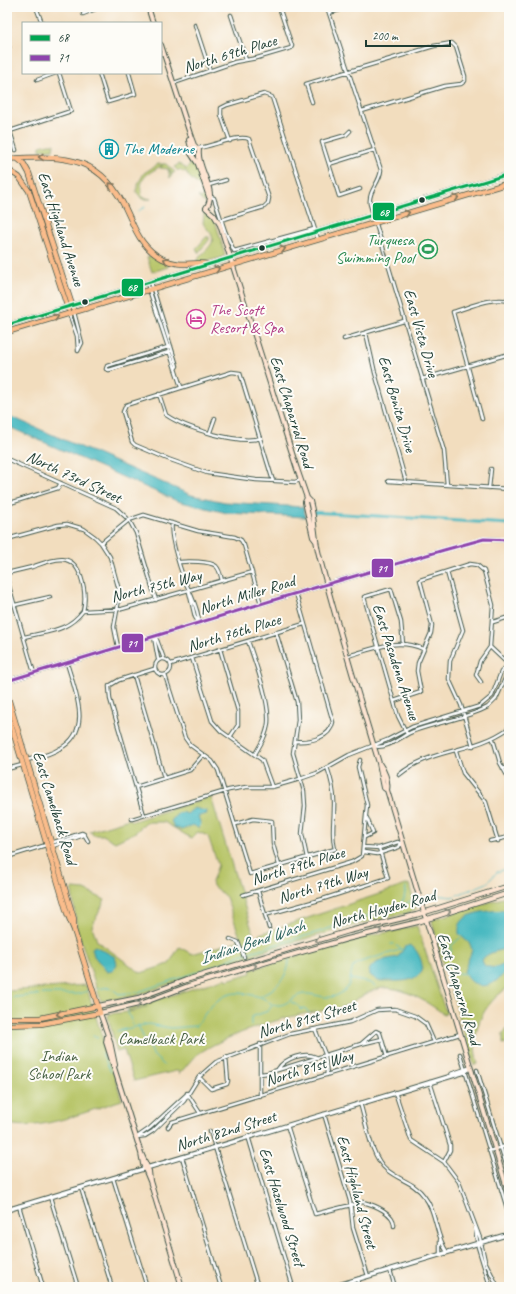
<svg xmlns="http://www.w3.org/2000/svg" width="516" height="1294" viewBox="0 0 516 1294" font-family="Caveat,sans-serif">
  <rect width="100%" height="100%" fill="#fdfcf7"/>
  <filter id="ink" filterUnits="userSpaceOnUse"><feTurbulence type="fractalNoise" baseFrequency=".025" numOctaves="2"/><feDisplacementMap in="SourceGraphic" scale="8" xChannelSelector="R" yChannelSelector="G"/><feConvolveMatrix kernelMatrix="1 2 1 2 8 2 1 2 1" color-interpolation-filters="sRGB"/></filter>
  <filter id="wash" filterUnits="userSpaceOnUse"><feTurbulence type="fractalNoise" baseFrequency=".012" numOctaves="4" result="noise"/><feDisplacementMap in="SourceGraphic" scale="16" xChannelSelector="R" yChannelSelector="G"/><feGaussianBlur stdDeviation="0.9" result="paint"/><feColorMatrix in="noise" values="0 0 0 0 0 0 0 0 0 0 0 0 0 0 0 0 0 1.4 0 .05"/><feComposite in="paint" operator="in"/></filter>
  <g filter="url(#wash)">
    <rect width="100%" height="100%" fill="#f2ddbe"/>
    <path fill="#b7c567" stroke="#6b814e" d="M49,144h5l-1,5 -13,1v-4z
      M188,161l8,3 11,35 -2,4 -7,-6 1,-1 2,2 4,-4c-4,-10 -16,-13 -19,-23l-3,1 -3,-3 -2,2 -4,-4 5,-3 7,5 4,-4z
      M158,164h8l9,8 -3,2 -4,-6 4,7 -2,3 -2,-9 -8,-1 3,-3c-16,9 -25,12 -21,32l9,2h-9l-6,-8 3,-9 5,-9z
      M207,212l8,8 10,35 -4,3 -24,5c1,-10 19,-16 15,-27 -2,-6 -7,-8 -9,-13l1,-9z
      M206,237h3v3l-11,13 -2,-4z
      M151,256l16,8 1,3 -16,5 -5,-15z
      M211,797l45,146 1,-8 152,-51 7,25 -8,4 -57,13 -85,24v1l-131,45 -34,5 -24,-72 -5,-38 1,-2 12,1 20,10 -13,26 5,15 44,32 28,-9 10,-17 13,7 46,-13 2,-4 -14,-40 -13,-11 -1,-4 6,-17 -10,-29 -10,-4 -7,6 -27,-16h-18l-10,10 -21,10 -12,-7h-10l-3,-4 39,-12 4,2z
      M509,896v91c-27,17 -40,46 -31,77l-4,1 -33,-109 -9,-35 2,-2z
      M417,926l26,78 4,9 -3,1c-16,-11 -35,-24 -55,-26 -16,-2 -31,12 -45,18 -13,5 -27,5 -41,8 -27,5 -83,24 -105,40 -8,5 -12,14 -19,20l-1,-3h-2l-42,10 -10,-31 -7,2 -9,-35 1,-3c13,-2 27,-1 39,-8l-20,5v-2l98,-31 1,2 24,-7 -1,-3 83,-25 2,2v-2c21,-7 43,-11 64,-15l1,1v-2z
      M86,985l36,115c-29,9 -87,34 -115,23v-132z
      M509,1025v17l-6,2v-10z"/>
    <path fill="#4ab9c1" stroke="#347b7a" d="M7,415l184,80 34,7 78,5 3,10 -79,-4 -50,-12 -170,-75z
      M194,808l12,3 1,3 -9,2 3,9 -3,3 -5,-3 -11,5 -8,-3 -3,-6 7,-8 4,-1 5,2z
      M509,910v39c-8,0 -23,4 -27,11l2,5c9,5 18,2 25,-5v11c-6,3 -8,6 -13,10 -13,10 -27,3 -32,-10l8,-21 -2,-6 -11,-10c-4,-25 35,-23 50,-24z
      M410,945c8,4 14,19 12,27 -11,13 -30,8 -44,9l-8,-6 -1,-5c6,-10 18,-11 29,-13l7,-10z
      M95,946l20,11 2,7 -4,7 -6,1 -13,-16 -2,-8z"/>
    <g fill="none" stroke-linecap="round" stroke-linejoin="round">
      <path stroke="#4ab9c1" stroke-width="1" d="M138,211l7,-4
        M424,897l11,-2 17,2 35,-14 10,-11 12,-4
        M400,905l4,-6 2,-12
        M391,944h3
        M334,945l2,5
        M396,946l5,2
        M445,959l6,-6v-7l10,-9
        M449,972l17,2
        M350,979l21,4 4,3
        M97,989l13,-2 9,7 19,-2 79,-27 23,-10 82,-24 35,-13 36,-7 21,-12
        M261,996c14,-7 28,-19 28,-36
        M7,998l38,-4h34l8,-3
        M269,1002l4,3
        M291,1002l8,4 2,4
        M382,1008l2,3
        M300,1009l5,-1 4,5
        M127,1010l1,1
        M128,1013l5,12
        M138,1025l7,16
        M197,1025c14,-21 27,-38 55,-30 5,1 10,2 14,5
        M251,1025v-8l17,-6 5,-7c13,5 19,-9 31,-10 15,-1 25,10 41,-4 9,-8 2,-20 12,-27l46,-14
        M117,1031l31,-7 23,4 25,-2
        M93,1036l5,1
        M146,1043l8,13 10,9
        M102,1053l9,19"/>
      <path stroke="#4ab9c1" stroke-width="3" d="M311,512l198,12"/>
    </g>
  </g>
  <g filter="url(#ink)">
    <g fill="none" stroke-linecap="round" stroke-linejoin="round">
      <defs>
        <path id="minor" d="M36,7l6,16
          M327,7l54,163c-1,13 -13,21 -11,34l74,247 3,34
          M329,13l21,-6
          M83,14l18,-7
          M231,15l15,45
          M195,25l15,46
          M7,48l2,-1
          M99,73l9,29 27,-8 -6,-21
          M37,80l19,-7
          M174,83l61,-21 22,-4 34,-10 1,-2 -13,-39
          M312,102l-6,-18 128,-38 18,-3 4,4 9,29v5l-4,3 -16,2 -83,25
          M7,122l9,28
          M10,131l61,-20 -12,-38
          M350,131l-4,4 -24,7 17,54 21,-7
          M230,141l-9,-26v-7l6,-3 37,-11 8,3 46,142
          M198,148c13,-1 40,-14 51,-9l20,59 -1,5 -4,4 -43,13
          M329,164l45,-14
          M209,185l17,-5
          M211,197l3,1 11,33 9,20 80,-22
          M151,282l26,84 -2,3
          M147,283l34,104
          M74,312l8,31 -4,8
          M69,313l8,23 1,14
          M366,333l9,40 31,109
          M344,339l60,-18
          M171,346l-64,20 -1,3 3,1 63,-19
          M422,379l87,-25
          M159,394l7,21c19,13 73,30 95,23
          M482,419l-29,-107c17,-5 37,-15 56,-11
          M210,432l5,-14
          M7,459l109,49 13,12 7,13 20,67
          M273,481l-33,-108 -8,-1 -106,33 -3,7 9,30 3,3 33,14 39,14 49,7 39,2 5,-2
          M388,481l121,8
          M489,488l2,-19
          M7,504l51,-16 3,-5
          M172,523c-3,14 10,53 17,67 4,10 10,21 10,33
          M7,539l51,-14 9,-1 17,5 11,8 6,6 9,14 10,37 -6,33 4,20
          M101,543l28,-23 15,-5 54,16 37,6 6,3 3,5 17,59
          M180,562c7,-1 30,-1 36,4 4,4 5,10 6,15
          M447,572l16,58 -13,31 -1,18 12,26 12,41
          M7,573c8,-2 17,-4 25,-6 20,-7 40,-17 49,10 4,12 5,22 2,34
          M7,579l27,94
          M189,592l6,25 4,6
          M15,605l35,-8
          M493,622l16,-5
          M276,632l21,70 1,18 -5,33 11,38 1,15 -3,28 5,24
          M24,637c24,-6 43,-5 59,-26l39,-2 130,-37
          M154,637l3,3 7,19
          M154,637l4,22
          M248,641c7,21 22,60 20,82 -1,11 -7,21 -13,31
          M403,644l-2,-22 -10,-33 -27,8 34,119 9,18
          M490,647l18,17
          M220,649l18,62v14l-8,12
          M348,656c24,-7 50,-19 75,-7
          M192,658l20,63 9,10 41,29 10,27
          M155 667a8 8 0 1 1 16 0a8 8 0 1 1-16 0Z
          M171,664l133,-40
          M134,675l30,103
          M165,675l20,63 5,7 22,16 6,9 32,104 85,-25c-4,-15 -1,-26 -1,-41 1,-15 -2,-27 -7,-41
          M508,692l1,1
          M394,701l27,-9 -4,-21 1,-8 13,-30 1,-8 -12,-45 50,-16 7,1 7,6 9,34 -3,42 -10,14 -4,14 5,7
          M493,739l7,24 9,16
          M295,741c14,1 35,-2 38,-19l-37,-129
          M374,746c14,4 28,-11 40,-15 24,-9 51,-12 74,-24l8,-8 13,-29
          M456,751l7,22 23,29 12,39
          M27,760c11,-3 23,-5 32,-11 35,-18 16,-57 8,-86
          M7,769l15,-4
          M503,769l6,-3
          M399,775c33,-28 74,-21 110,-47
          M136,787l54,-17 13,-15
          M144,815l-34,-116 -1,-13 10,-6 35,-11
          M132,819l97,-29 17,-3h26l28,-8 17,-6 32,-18 38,-15 25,-13 68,-21 12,-10 9,-24 8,-8
          M236,824l17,-5 19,2 1,23 6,21
          M84,834l4,7
          M365,837l8,-4 -6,-15
          M490,841l19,-4
          M51,843l31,-10 2,1
          M53,846l31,-11
          M364,847l15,1 19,-6 4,3
          M364,852l13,2 22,-7 3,-6
          M7,857l39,-12
          M258,891l11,37
          M243,895l109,-33 10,-6 5,-51 -9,-38 2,-7
          M265,915l58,-16 65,-21 -9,-30
          M230,939l8,3 6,15
          M315,1029l10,25 2,21
          M361,1044l21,-5
          M460,1054l49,161
          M278,1069c7,-11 26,-17 38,-12
          M477,1070l32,104
          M260,1074l8,-1 93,-29 15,-13 4,2 7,24
          M199,1077l12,12 16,-5 1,-3 -2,-24
          M430,1082l20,63v5l-6,12
          M395,1092l16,48 33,22 15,20 21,56 5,23 11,22 -2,3h-4l-12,-39 -3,-19
          M187,1093l13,20
          M260,1096v-52
          M360,1103c6,19 11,55 27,67 12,10 28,13 37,26 13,16 11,39 23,56
          M324,1114l26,87 3,27 15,48
          M287,1125l28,89 48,-12c11,3 32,11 31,24
          M168,1127l4,-5 288,-88
          M210,1131l48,156
          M248,1136l45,151
          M137,1137l8,-1 8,-5 31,-30 15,-24 17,-15 74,-28 60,-12 27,-12 18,-1 20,7 11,8 8,18
          M137,1137l13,-9 37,-34
          M489,1151l20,-6
          M182,1157l39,130
          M113,1178l34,109
          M81,1188l31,99
          M50,1197l28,90
          M19,1206l24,81
          M440,1240v14
          M390,1270l5,17
          M358,1279l2,8
          M7,1284l1,3"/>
        <path id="tertiary" d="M507,7l2,5
          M7,681l283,-86 154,-45 40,-11 25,1
          M452,1074l18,-6
          M7,1210l458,-138 5,-4
          M332,1287l177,-53"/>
        <path id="secondary" d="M148,7l5,16
          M161,45l30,92 3,8 5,5c-3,19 20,40 7,58l8,7 6,10 77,244 10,29 3,3c5,18 4,36 9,54 18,70 39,139 60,208 5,7 10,18 8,27l122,405
          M189,140l2,8 -1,4 8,12 11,33
          M307,498l-2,4 8,35 3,4
          M379,763l5,25 3,2
          M98,1006l40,-8 48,-18 163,-49 67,-16 93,-29
          M107,1036l-1,6 35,111 8,18 1,10
          M115,1065l-5,-24 -10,-28 43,-10 45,-17 86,-26 73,-21 71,-17 91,-29
          M141,1153l2,11 7,17 32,106"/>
        <path id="primary" d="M7,159c61,-4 96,-4 123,59 7,17 15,32 33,41 18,9 29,2 45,5
          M18,159l6,5 5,9 44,135
          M7,169l12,8 10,14 39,118
          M7,325l502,-151
          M7,332l502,-149
          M7,694l67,225v9
          M7,711l60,202 7,17 26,83 -59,11 -34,1
          M7,1018h33l58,-12"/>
      </defs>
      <use href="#minor" stroke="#3f5549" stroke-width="4.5"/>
      <use href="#tertiary" stroke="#3f5549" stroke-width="5.5"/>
      <use href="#secondary" stroke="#3f5549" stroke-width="6"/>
      <use href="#primary" stroke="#3f5549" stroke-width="6"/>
      <use href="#minor" stroke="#fff" stroke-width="2.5"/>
      <use href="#tertiary" stroke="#fff" stroke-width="3.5"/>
      <use href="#secondary" stroke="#fde4d1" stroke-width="4"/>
      <use href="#primary" stroke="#fabc8b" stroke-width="4.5"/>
      <defs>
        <path id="bus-1" d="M7,325l502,-151"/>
        <path id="bus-2" d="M7,681l283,-86 154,-45 40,-11 25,1"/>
      </defs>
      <use href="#bus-1" stroke="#fdfcf7" stroke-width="6"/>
      <use href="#bus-2" stroke="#fdfcf7" stroke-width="6"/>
      <use href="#bus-1" stroke="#00a651" stroke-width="3"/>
      <use href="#bus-2" stroke="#8e44ad" stroke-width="3"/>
    </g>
    <defs><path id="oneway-chevron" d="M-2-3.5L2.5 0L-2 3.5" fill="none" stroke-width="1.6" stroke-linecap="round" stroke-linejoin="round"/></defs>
    <g stroke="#82765b">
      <use href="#oneway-chevron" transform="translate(41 157) rotate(178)"/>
      <use href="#oneway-chevron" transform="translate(111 185) rotate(-132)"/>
      <use href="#oneway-chevron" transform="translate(456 198) rotate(-16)"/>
      <use href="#oneway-chevron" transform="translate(407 213) rotate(-16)"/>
      <use href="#oneway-chevron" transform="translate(283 249) rotate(-16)"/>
      <use href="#oneway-chevron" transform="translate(166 260) rotate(-157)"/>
      <use href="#oneway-chevron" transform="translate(217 269) rotate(-17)"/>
      <use href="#oneway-chevron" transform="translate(56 317) rotate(-17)"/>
      <use href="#oneway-chevron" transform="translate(59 1014) rotate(169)"/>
    </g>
    <g stroke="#8e9082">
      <use href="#oneway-chevron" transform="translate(448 912) rotate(-18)"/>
      <use href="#oneway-chevron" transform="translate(379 931) rotate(-13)"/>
      <use href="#oneway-chevron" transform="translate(318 940) rotate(163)"/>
      <use href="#oneway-chevron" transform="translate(254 966) rotate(-17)"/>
      <use href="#oneway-chevron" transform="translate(138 1004) rotate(-15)"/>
    </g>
  </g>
  <defs>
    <symbol id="building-ring" viewBox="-11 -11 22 22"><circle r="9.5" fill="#fdfcf7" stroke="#0f9aa8" stroke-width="1.5"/><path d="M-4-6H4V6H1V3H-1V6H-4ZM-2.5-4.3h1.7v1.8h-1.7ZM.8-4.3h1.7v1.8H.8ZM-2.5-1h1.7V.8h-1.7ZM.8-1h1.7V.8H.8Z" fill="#0f9aa8"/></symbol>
    <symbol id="stadium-ring" viewBox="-11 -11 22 22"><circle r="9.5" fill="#fdfcf7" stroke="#2e9e5b" stroke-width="1.5"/><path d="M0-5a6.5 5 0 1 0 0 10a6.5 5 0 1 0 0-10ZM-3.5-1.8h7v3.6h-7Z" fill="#2e9e5b"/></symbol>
    <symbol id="hotel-ring" viewBox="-11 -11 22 22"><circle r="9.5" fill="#fdfcf7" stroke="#d1479c" stroke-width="1.5"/><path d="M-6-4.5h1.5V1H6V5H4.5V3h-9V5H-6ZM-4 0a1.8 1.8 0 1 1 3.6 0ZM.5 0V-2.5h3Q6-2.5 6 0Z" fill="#d1479c"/></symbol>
  </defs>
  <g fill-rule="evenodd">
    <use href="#building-ring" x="98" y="138" width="22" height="22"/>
    <use href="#stadium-ring" x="417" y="238" width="22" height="22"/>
    <use href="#hotel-ring" x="185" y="308" width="22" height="22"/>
  </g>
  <g fill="#1f3d34" stroke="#fdfcf7" stroke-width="1.5">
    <circle cx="422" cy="200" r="3.5"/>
    <circle cx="262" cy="248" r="3.5"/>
    <circle cx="85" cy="302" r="3.5"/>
  </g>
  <g text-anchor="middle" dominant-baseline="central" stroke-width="4" stroke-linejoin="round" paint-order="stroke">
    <g font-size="16" fill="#1f3d34" stroke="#fdfcf7">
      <text transform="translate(230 54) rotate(-17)">North 69th Place</text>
      <text transform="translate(61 229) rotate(72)">East Highland Avenue</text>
      <text transform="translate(421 333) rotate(74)">East Vista Drive</text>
      <text transform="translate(397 404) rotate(74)">East Bonita Drive</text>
      <text transform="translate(292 412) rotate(73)">East Chaparral Road</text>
      <text transform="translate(74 477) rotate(25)">North 73rd Street</text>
      <text transform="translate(156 586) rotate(-14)">North 75th Way</text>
      <text transform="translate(247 595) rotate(-17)">North Miller Road</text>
      <text transform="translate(234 633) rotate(-17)">North 76th Place</text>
      <text transform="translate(396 662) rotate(72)">East Pasadena Avenue</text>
      <text transform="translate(55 808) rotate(73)">East Camelback Road</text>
      <text transform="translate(298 866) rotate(-17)">North 79th Place</text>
      <text transform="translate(323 885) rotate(-17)">North 79th Way</text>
      <text transform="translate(383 909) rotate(-15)">North Hayden Road</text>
      <text transform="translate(459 989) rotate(73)">East Chaparral Road</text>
      <text transform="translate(307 1019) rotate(-16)">North 81st Street</text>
      <text transform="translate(309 1068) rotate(-17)">North 81st Way</text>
      <text transform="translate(226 1131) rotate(-17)">North 82nd Street</text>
      <text transform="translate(357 1192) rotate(75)">East Highland Street</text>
      <text transform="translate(282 1207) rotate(73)">East Hazelwood Street</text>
    </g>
    <g font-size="16" fill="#0d838f" stroke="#fdfcf7" text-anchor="start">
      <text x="123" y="149">The Moderne</text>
    </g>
    <g font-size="16" fill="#27864d" stroke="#fdfcf7" text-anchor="end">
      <text x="414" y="240">Turquesa<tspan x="414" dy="18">Swimming Pool</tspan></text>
    </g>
    <g font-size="16" fill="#b23c85" stroke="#fdfcf7" text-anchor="start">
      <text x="210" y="310">The Scott<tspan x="210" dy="18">Resort &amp; Spa</tspan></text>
    </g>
    <g font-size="16" fill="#455f41" stroke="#fdfcf7">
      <text x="161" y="1039">Camelback Park</text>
      <text x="59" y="1056">Indian<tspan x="59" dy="18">School Park</tspan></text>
    </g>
    <g font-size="17" font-style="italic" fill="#2c625e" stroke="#fdfcf7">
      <text transform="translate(252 942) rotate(-18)">Indian Bend Wash</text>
    </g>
  </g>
  <g stroke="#fdfcf7" stroke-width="1.5">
    <rect x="372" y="202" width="23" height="19" rx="4" fill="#00a651"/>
    <rect x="121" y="278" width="23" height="19" rx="4" fill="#00a651"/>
    <rect x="371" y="558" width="23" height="20" rx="4" fill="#8e44ad"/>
    <rect x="121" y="633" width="23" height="20" rx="4" fill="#8e44ad"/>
  </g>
  <g font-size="11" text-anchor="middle" font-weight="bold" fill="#fff">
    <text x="384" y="216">68</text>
    <text x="132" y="291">68</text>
    <text x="382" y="572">71</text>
    <text x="132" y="647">71</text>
  </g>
  <rect width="516" height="1294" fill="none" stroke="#fdfcf7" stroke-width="24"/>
  <rect x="22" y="22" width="140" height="52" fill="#fdfcf7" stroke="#a4b0a9"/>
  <rect x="30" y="35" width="20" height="6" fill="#00a651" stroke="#a4b0a9"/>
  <text x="58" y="42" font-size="12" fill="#1f3d34">68</text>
  <rect x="30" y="55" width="20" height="6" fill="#8e44ad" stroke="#a4b0a9"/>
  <text x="58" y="62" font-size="12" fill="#1f3d34">71</text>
  <path d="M366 40v6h84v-6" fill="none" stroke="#1f3d34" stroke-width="2"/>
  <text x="372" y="40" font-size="12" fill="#1f3d34" stroke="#fdfcf7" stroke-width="3" paint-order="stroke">200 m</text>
</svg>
